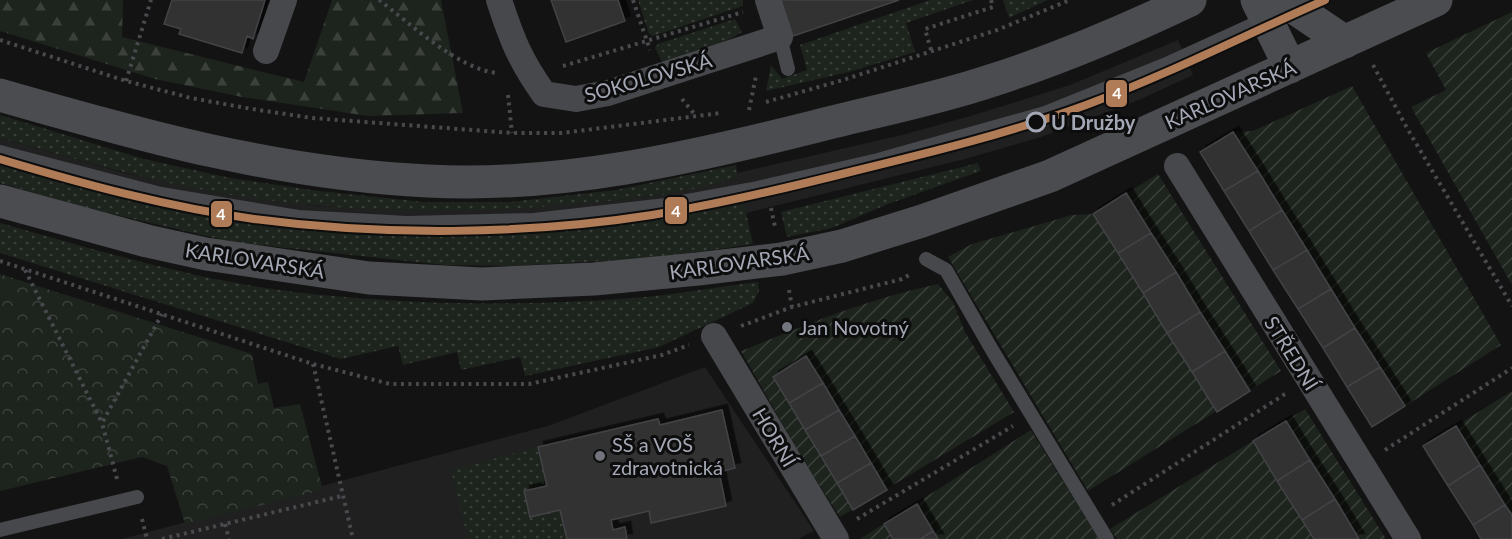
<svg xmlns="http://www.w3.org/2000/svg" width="1512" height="539" viewBox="0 0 1512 539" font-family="Lato,sans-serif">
  <defs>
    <pattern id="grass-dots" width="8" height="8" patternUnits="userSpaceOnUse" patternTransform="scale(1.5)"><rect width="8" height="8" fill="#1d231d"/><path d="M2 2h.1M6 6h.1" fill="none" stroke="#3b403b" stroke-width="1.8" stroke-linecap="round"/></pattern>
    <pattern id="forest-firs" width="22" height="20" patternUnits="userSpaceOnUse" patternTransform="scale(1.5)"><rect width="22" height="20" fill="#1d231d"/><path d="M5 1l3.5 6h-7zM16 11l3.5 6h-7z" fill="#3b403b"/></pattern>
    <pattern id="park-crowns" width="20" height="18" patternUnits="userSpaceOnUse" patternTransform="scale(1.5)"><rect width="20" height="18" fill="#1d231d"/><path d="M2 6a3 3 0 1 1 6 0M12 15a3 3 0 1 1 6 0" fill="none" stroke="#3b403b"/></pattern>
    <pattern id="garden-furrows" width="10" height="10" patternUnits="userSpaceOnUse" patternTransform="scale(1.5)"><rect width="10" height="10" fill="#1d231d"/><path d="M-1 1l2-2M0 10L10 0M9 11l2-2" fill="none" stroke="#3b403b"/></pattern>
    <filter id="shadow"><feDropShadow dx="5.5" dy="-5.5" stdDeviation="0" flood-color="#0009"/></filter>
  </defs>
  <rect width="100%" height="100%" fill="#131313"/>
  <path fill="#202021" d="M1178,40l15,35 -52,24 -100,38 -76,22 -219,54 -2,-8 -76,13 -99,13 -110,5h-69l-67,-4 -116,-16 -88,-18 -119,-33v-27l121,34 99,21 99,13 109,4 119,-4 100,-9 91,-18 -1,-6 169,-39 68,-19 96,-30z
    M705,367l109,164 -16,8h-676l426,-113z"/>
  <path fill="url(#grass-dots)" d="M638,0h105v6l-90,30 -4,-2z
    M930,0h43l-67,23 9,29 -66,20 -83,19 5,-26 11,14 25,-9 -7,-25z
    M1003,0h45l-39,18z
    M735,19l7,13 -20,12 -59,20 -8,-16 3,-4z
    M0,115l144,44 86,19 89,13 105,11h86l106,-12 120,-25 2,14c-31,6 -62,15 -93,18 -140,17 -286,20 -425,-4 -75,-13 -147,-35 -220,-55z
    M978,163l3,8 -93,33 -56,24 -45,9 -6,-25z
    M0,165c105,31 214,59 324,67 142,12 281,-2 420,-28l9,40 -94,14 -147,8 -68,-1 -212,-23 -145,-34 -87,-25z
    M0,223c92,26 193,56 287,68 114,14 230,16 345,7 42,-3 84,-11 126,-16l1,9 -6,12 -94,44 -134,29 -5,-19 -59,13 -4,-18 -54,13 -5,-19 -57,13 -341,-106z
    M538,447l9,39 13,24 7,29h-99l-17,-69z"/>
  <path fill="url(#forest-firs)" d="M0,0h123l-1,37 182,45 28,-82h109l22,113 -95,3 -126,-19 -87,-18 -155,-48z"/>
  <path fill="url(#park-crowns)" d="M0,274l252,80 6,30 10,-2 6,26 26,-4 23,86 -138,34 -18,-58 -25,-9 -142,34z"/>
  <path fill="url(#garden-furrows)" d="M1512,12v273l-101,-178 35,-17 -20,-37z
    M1352,86l149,259 -96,61 -172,-274 20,-1z
    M1158,174l123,197 -193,120 -140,-234 24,-13 100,-29 21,-1z
    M938,284l15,18 12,30 49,80 -174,105 -34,-52 -65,-114c65,-26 128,-53 197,-67z
    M1512,391v124l-56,-89z
    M1305,409l81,130h-269l-7,-10z
    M1031,430l68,109h-239z"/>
  <path fill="#313132" stroke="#424346" stroke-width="1.5" filter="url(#shadow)" d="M172,0h93l-12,39 -6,-3 -5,17 -63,-19 2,-5 -17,-5z
    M551,0h67l7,21 -59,21z
    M781,0h118l-106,36z
    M1233,132l25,39 -34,20 -24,-39z
    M1258,171l24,39 -33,21 -25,-40z
    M1126,193l25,40 -33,20 -25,-39z
    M1282,210l25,40 -34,20 -24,-39z
    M1151,233l25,39 -33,21 -25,-40z
    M1307,250l24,39 -33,20 -25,-39z
    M1176,272l24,40 -33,21 -24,-40z
    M1331,289l24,39 -32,20 -25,-39z
    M1200,312l25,39 -33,21 -25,-39z
    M1355,328l25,39 -33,20 -24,-39z
    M1225,351l25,40 -33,21 -25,-40z
    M806,356l17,27 -34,20 -16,-26z
    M1380,367l25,39 -33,21 -25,-40z
    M823,383l16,27 -34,20 -16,-27z
    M722,410l13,58 -16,4 7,34 -75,17 -2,-12 -38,9 2,10 12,-3 2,12h-60l-7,-29 -30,7 -6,-26 23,-5 -9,-39 120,-28 2,6z
    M839,410l16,26 -34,20 -16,-26z
    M1286,421l24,39 -33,21 -24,-40z
    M1456,426l24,39 -32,21 -25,-40z
    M855,436l16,27 -34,20 -16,-27z
    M1310,460l25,39 -33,21 -25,-39z
    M871,463l16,27 -34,20 -16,-27z
    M1480,465l25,40 -32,20 -25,-39z
    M1335,499l24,40h-45l-12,-19z
    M917,504l16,27 -13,8h-27l-9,-15z
    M1505,505l7,10v24h-31l-8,-14z
    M933,531l5,8h-18z"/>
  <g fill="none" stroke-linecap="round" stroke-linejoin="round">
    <path stroke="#494a4e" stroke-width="4" stroke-dasharray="3 4.5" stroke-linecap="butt" d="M379,0c32,24 79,69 118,73
      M633,0l17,50
      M0,40l126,41 65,17 61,11 60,9 200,15h50l159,-20
      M931,50l-6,-21 68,-22 -2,-7
      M1373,65l34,63 105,178
      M563,66l180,-54
      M126,81l25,-81
      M508,95l4,38
      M682,99l14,17
      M766,102l77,-22 154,-50 73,-30
      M749,110l7,-34
      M771,208l4,19
      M0,261l313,103 77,20h139l133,-29 27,-10
      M25,270l77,153
      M789,290l3,17
      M741,326l51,-19 110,-28 7,-4
      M313,364l40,175
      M1385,450l127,-82
      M117,479l-15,-56 60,-109
      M1112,505l173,-111
      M142,519l5,20
      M857,519l156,-93
      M225,524l4,15
      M162,539l180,-43"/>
    <path stroke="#47484c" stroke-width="14" d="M780,37l8,32
      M0,152l161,42 137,23 109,6 127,-3 132,-15 87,-16 125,-29 167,-47 119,-48 103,-47
      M926,259l20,11 46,80 115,189
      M0,530l137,-33"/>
    <path stroke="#47484c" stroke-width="26" d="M499,0c13,40 21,60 45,94l32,5 32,-6 172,-56 -12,-37
      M266,51l18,-51
      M1177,166l231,373
      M714,336l122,203"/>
    <path stroke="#4b4c50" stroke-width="33" d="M1257,0l33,67
      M1283,0l62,42
      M0,95c143,41 278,79 428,86 132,7 262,-23 389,-55 58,-15 116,-26 173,-45 69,-22 135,-50 200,-81
      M0,201l147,40 59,13 163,24 113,6 112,-5 104,-10 84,-10 60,-13 80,-25 128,-45 386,-176"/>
    <defs>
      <path id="tram-1" d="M0,159c83,25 168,48 254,60 129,17 270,16 398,-4 68,-11 135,-27 202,-44 78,-19 156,-38 232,-66 81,-30 159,-70 239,-105"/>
    </defs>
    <use href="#tram-1" stroke="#0d0d0e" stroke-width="12"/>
    <use href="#tram-1" stroke="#b07c57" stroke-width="8"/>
  </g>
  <circle fill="#0d0d0e" stroke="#a3a8b4" stroke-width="3" cx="1036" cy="122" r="9"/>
  <g fill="#71747c" stroke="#0d0d0e" stroke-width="2">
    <circle cx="787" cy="327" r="6"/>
    <circle cx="600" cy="456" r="6"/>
  </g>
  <g text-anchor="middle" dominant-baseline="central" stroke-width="6" stroke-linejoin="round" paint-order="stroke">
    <g font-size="20" fill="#a3a8b4" stroke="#0d0d0e">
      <text transform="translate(648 77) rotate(-16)">SOKOLOVSKÁ</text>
      <text transform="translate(1230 94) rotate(-24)">KARLOVARSKÁ</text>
      <text transform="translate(255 260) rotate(9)">KARLOVARSKÁ</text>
      <text transform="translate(739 262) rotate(-8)">KARLOVARSKÁ</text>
      <text transform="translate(1292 353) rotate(58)">STŘEDNÍ</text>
      <text transform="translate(775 437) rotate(59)">HORNÍ</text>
    </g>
    <g font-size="20" font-weight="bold" fill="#a3a8b4" stroke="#0d0d0e" text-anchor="start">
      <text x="1051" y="122">U Družby</text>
    </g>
    <g font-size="20" fill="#a3a8b4" stroke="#0d0d0e" text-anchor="start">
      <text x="799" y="327">Jan Novotný</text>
      <text x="612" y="444">SŠ a VOŠ<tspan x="612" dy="23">zdravotnická</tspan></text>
    </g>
  </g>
  <g stroke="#0d0d0e" stroke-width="2">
    <rect x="1105" y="79" width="23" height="29" rx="6" fill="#b07c57"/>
    <rect x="664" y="196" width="24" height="29" rx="6" fill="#b07c57"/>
    <rect x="210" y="200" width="23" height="28" rx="6" fill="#b07c57"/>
  </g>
  <g font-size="16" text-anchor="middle" font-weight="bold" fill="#fff">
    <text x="1117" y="99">4</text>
    <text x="676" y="217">4</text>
    <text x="221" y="220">4</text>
  </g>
</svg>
